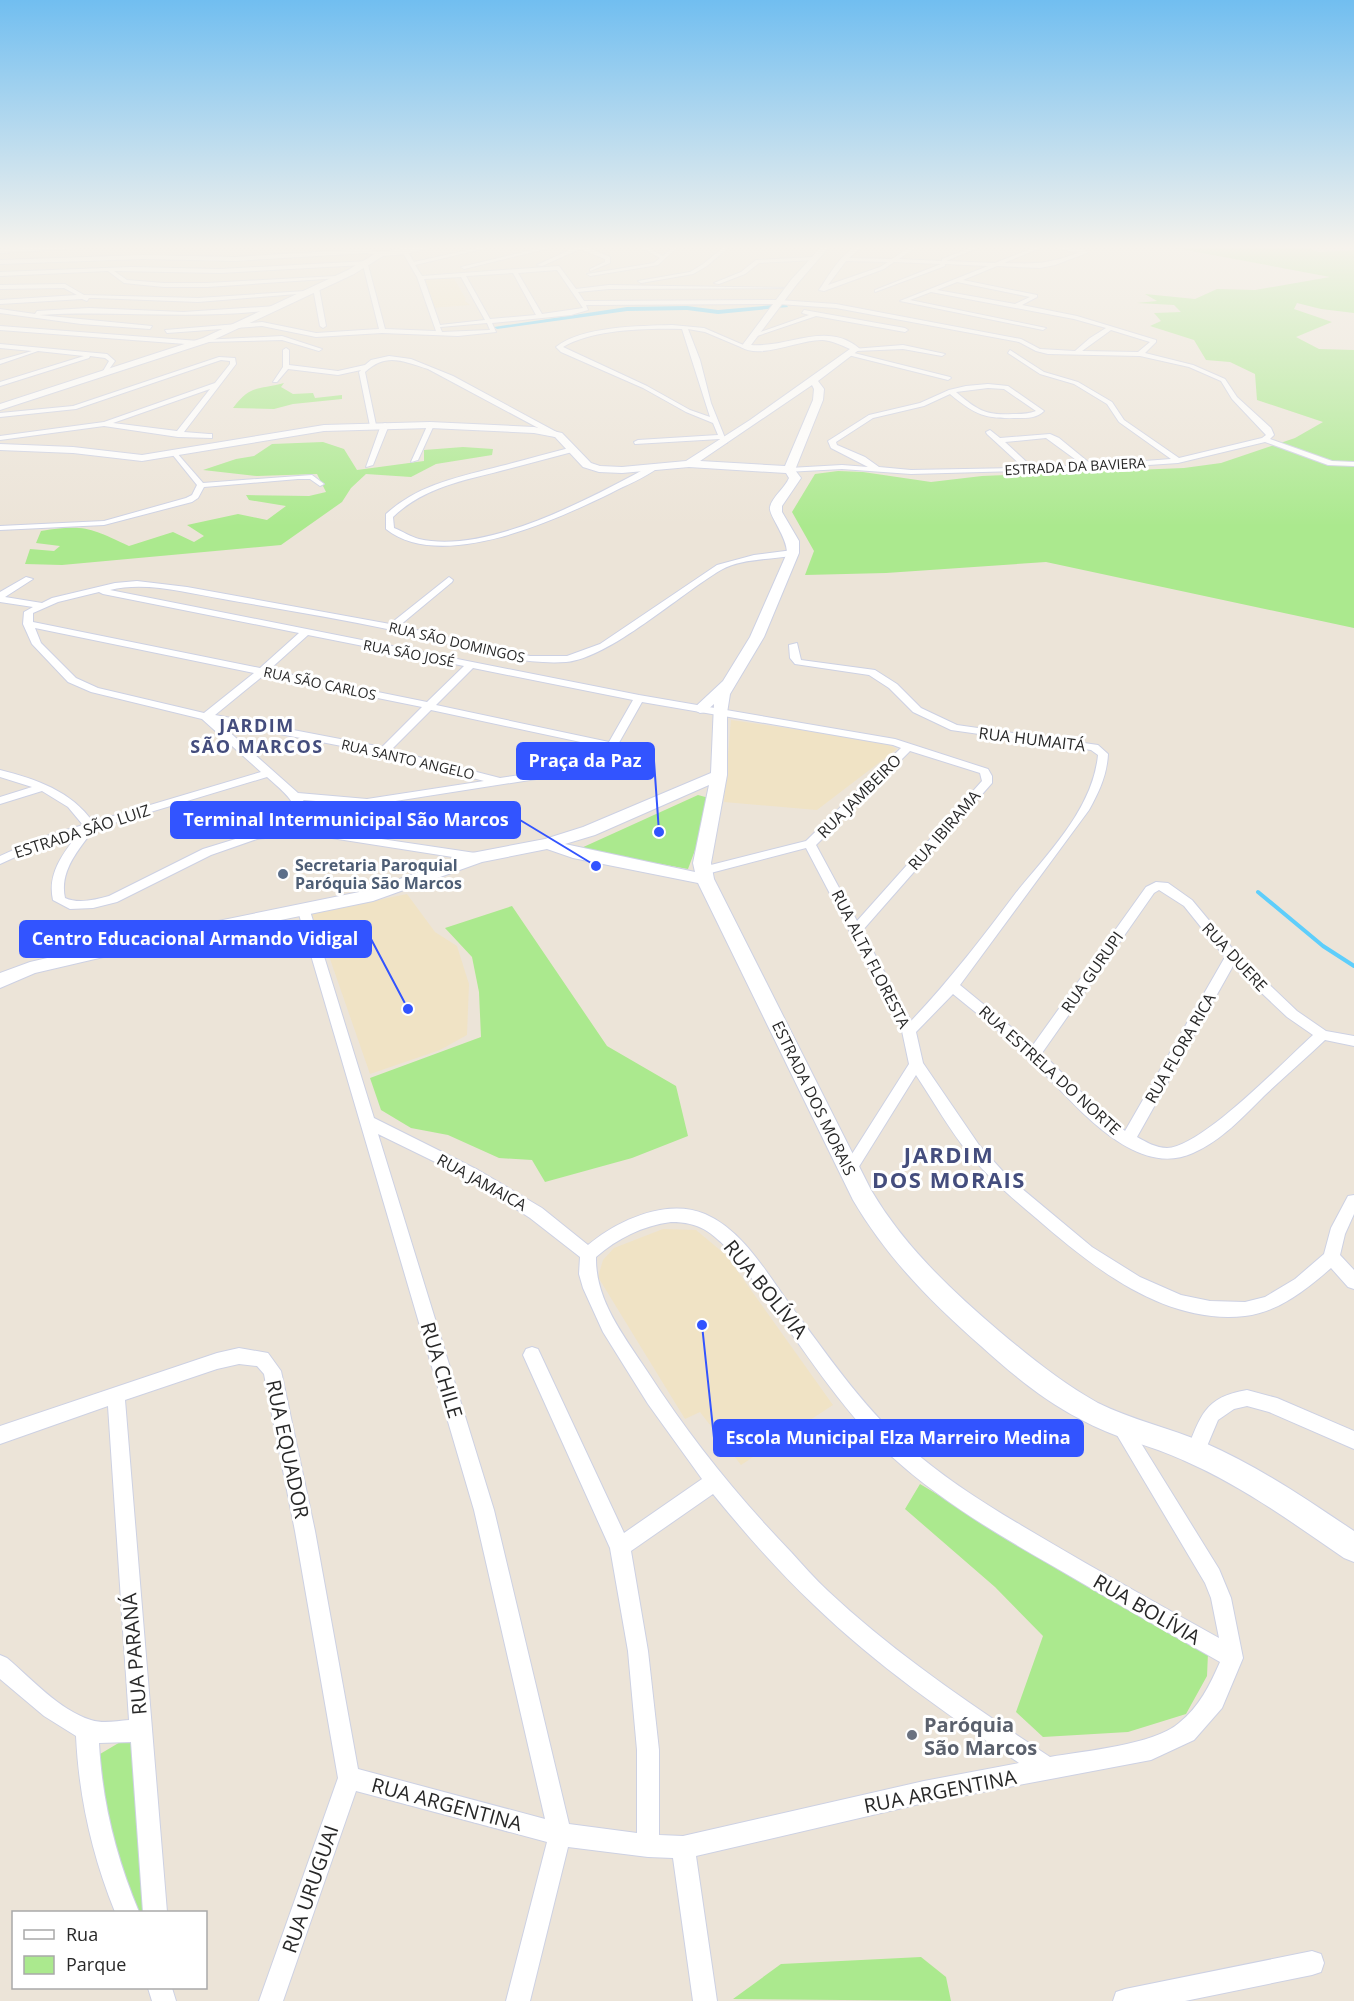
<svg xmlns="http://www.w3.org/2000/svg" width="1354" height="2001" viewBox="0 0 1354 2001" font-family="'Open Sans',sans-serif">
  <rect width="100%" height="100%" fill="#ece4d8"/>
  <path fill="#f0e3c5" d="M453,277l13,22 -1,2 5,4 -38,3 -9,-28z
    M731,720l153,22 13,7 -80,61 -93,-8z
    M407,894l28,38 22,14 12,38 -2,51 -27,15 -70,24 -40,-115 -19,-45z
    M663,1229l33,1 30,25 107,150 -92,60 -41,-53 -15,7 -87,-142 5,-17 11,-12z"/>
  <path fill="#abe98e" d="M1165,246h136l18,6 35,-2v63l-33,-4 -24,-6 -3,6 38,13 -36,15 23,12 35,1v278l-308,-66 -160,11 -81,2 9,-24 -22,-39 23,-38 23,-3 25,1 68,10 51,-6 202,-8 37,-5 74,-25 28,-16 -66,-22 -2,-26 -25,-12 -24,-2 -12,-20 -44,-14 11,-5 -7,-8 27,-1 -7,-7 -37,-2 20,-2 -12,-7 50,5 22,-10 38,1 75,-13z
    M284,383l-3,4 12,7 20,-1 2,5 27,-3v4l-49,5 -19,5 -41,-1c18,-24 26,-18 51,-25z
    M323,442l21,7 13,21 67,-9v-11l39,-3 30,2 -1,6 -56,9 -25,13 -45,-3 -15,14 -9,14 -61,43 -219,20 -37,-1 5,-15 24,2 6,-5 -24,-3 5,-12c43,-7 50,-3 88,15l44,-14 21,10 10,-6 -17,-11 51,-11 29,6 19,-14 -37,-6 -3,-5 63,1 17,-4 -9,-18 -60,2 -54,-6 33,-11 18,-3 18,-12z
    M698,795l11,3 -5,28 -16,43 -109,-20z
    M512,906l95,140 69,40 12,50 -56,22 -87,24 -13,-22 -33,-2 -51,-23 -37,-7 -30,-18 -11,-32 111,-41 -2,-45 -7,-35 -27,-29z
    M920,1484l180,108 108,61 -1,23 -21,38 -58,18 -85,5 -27,-25 27,-76 -48,-49 -90,-78z
    M127,1738l6,2 17,172h-12l-31,-65 -12,-90z
    M921,1957l25,20 5,24 -218,-2 48,-35z"/>
  <g fill="none" stroke-linecap="round" stroke-linejoin="round">
    <path stroke="#5ecefb" stroke-width="4" d="M1258,892l65,54 31,20"/>
    <path fill="#5ecefb" fill-rule="evenodd" d="M786,304l2,3 -70,7 -31,-4 -60,1 -130,18 -3,-2 133,-20 60,-1 31,4z"/>
    <defs>
      <path id="street" d="M75,246h39l-114,7v-4z
        M214,246h39l-2,2z
        M399,246h5l10,16 72,-16h9l-80,19 7,11 137,-10 17,23 33,-4 184,3 -184,1 -31,3 6,9 195,-1 57,4 185,35 19,10 35,2 15,-13 16,-10 -32,-9 -143,-27 -21,8 136,28 -3,2 -143,-29 88,-35 -43,-2v2l-70,26v-2l66,-26 -47,-2 -10,7 -60,22 -5,-1c10,-14 25,-44 44,-44l-14,12 43,1 20,-13h6l-19,13 43,2v-2l33,-13h7l-36,15 49,2 43,-17h7l-41,17c32,1 44,1 74,-10l-28,-7 35,4 2,3 -32,12 -15,3 -43,-2 -34,14 74,15v2l-15,8 55,11 79,24v2l-11,11 48,12 32,14 12,18 34,31 3,7 -4,4 62,22 22,1v4l-26,-1 -63,-23 -87,21 -88,6 -179,5 -69,-5 -56,3v-4h3l53,-3 26,2 -37,-19 -3,-7 41,-26 51,-12 29,-13 17,-4 22,-2 20,2 36,25c-7,7 -16,7 -26,7 -33,1 -43,-3 -68,-24l-26,12 -51,12 -37,24 1,3 28,12 14,10 32,3 113,-2 -37,-34 -1,-2 4,-2 10,8 50,-4 9,4 33,27 79,-6 -52,-37 -12,-18 -33,-20 -34,-10 -32,-21 2,-3 34,22 34,10 34,20 12,18 55,38 83,-20 4,-3 -34,-36 -11,-18 -32,-14 -49,-11 -92,-2 -12,-3 -17,-9 -183,-34 -57,-4 -193,1 2,5 -17,5 -79,8 4,9 -38,4 -76,-3 -66,4 -54,-11 -95,7 -2,-3 97,-8 54,11 63,-4 -16,-64 -143,8 -106,-2 13,9 37,3h43l130,-7 3,2 -133,9h-43l-40,-4 -16,-12 -108,5v-4l131,-5 89,2 149,-8 3,2 -4,2 17,64 51,2 -19,-54zM846,261l42,1 -8,5 -52,18zM557,270l26,38 -41,6 -24,-41zM513,273l23,42 -46,4 -24,-43zM461,277l24,43 -45,5 -16,-46zM957,282l73,15 -15,7 -78,-14zM487,323l3,7 -48,2 -2,-5zM1111,330l39,12 -12,10 -56,-1zM988,388l16,1 32,22c-7,3 -15,3 -23,3 -28,2 -37,-5 -57,-22zM1046,438l37,27 -50,3 -28,-26z
        M549,246h9l-94,23 -3,-2z
        M578,246h6l26,11v6l-20,8v-2l15,-7v-3l-25,-10 -38,17 -5,-1z
        M639,246h6l18,10 11,-10h5l-21,19 -68,11 -3,-2 67,-11 6,-5z
        M725,246h5l-23,20 -14,8 -52,9 -3,-2 52,-9 13,-8z
        M746,246h28l-2,2z
        M367,249l17,5 -3,2 -14,-3 -132,8 -92,-2 -143,5v-4l143,-5 92,2z
        M813,257l2,3 -56,3 -14,11 -26,10 -5,-1 27,-11 15,-12z
        M65,284l19,11 114,3 108,-7 3,2 -111,9 -103,-4h-6l-2,3 -5,-2 -82,5v-4l77,-5 -13,-7 -64,1v-4z
        M316,286l3,2 7,38 -3,2 -3,-2 -7,-38z
        M277,306l2,3c-79,12 -160,1 -240,6l113,11 -2,3 -69,-5 -81,-11v-4l35,5 2,-3 52,-3 94,4z
        M804,310l101,18 3,2 -3,2 -89,-16 -59,20 -5,-1 57,-20 -7,-2z
        M672,325l32,3 44,19 -5,1 -38,-16 -17,-3 12,31 11,43 16,40h-6l-1,-4 -85,5 -1,-2 4,-2 80,-5 -5,-12 -27,-11 -43,-24 -82,-36 -5,-5c26,-21 84,-21 116,-22zM682,329l28,88 -20,-7 -43,-24 -84,-39c30,-18 85,-19 119,-18z
        M0,326l199,15 3,2 -3,2 -199,-15z
        M282,336l40,13 -3,2 -37,-11 -76,2 -3,-2z
        M0,344l107,10 8,7 -10,14 -3,-2 7,-12 -4,-3 -15,-2 -1,2 -89,28v-4l84,-26 -46,-5 -38,13v-4l32,-9 -32,-3z
        M903,345l42,9 -3,2 -39,-7 -47,2 -3,-2z
        M286,348l3,2v15l49,6 27,-6 6,-5 18,-4 22,3 42,17 109,59 -7,2 -127,-68c-25,-8 -42,-17 -63,3l11,53 -6,1 -11,-54 2,-2 -23,5 -50,-6 -11,13h-4l10,-15v-17z
        M850,352l100,25 1,1 -3,2 -100,-25z
        M219,357l16,1 1,6 -52,68 25,2h3v4l-34,-1 -74,-11 -104,14v-4l104,-14 111,-39 15,-19v-3l-9,-1 -145,49 -76,8v-4l73,-7zM210,389l-33,42 -64,-8z
        M385,423l4,2 -16,40 -7,2 15,-42z
        M428,424l6,1 -16,35 -7,2z
        M573,447l4,2 -1,2c-23,6 -45,12 -68,18 -41,11 -83,17 -115,48l1,11c8,3 17,9 25,11 68,16 174,-42 233,-74l7,2c-14,11 -33,18 -48,26 -55,27 -170,80 -225,36v-15c33,-30 73,-37 115,-48 24,-6 48,-13 72,-19z
        M176,452l27,31 109,-8 12,9 -4,2 -10,-7h-12l-94,8 -6,11 -6,4 -88,23 -104,5v-4l104,-5 82,-23 6,-3 5,-10 -25,-31z
        M793,550l3,1v4c-24,5 -54,3 -75,15 -41,24 -111,88 -155,92 -54,4 -120,-21 -174,-32 -56,-12 -113,-21 -169,-31 -36,-6 -77,-18 -113,-9l529,105 256,44 93,30 4,7v7l-130,148 49,90c38,-40 71,-83 104,-127 32,-40 78,-85 83,-139l-7,-5 -140,-20 -38,-18 -24,-24 -20,-13 -74,-11 -5,-6 -1,-13 8,-2 4,17 74,10 22,14 24,24 36,17 141,20 10,9c-1,21 -9,38 -19,56l-129,175 73,60 113,-158 10,-5 12,1 24,17 45,54 60,57 29,20 28,5v10l-29,-6c-20,19 -41,37 -61,56 -21,21 -43,45 -71,57 -63,29 -127,-61 -167,-98 -23,-22 -49,-41 -73,-61l-37,38 7,31 56,82 29,32 84,70 48,30 41,18 29,6 35,1 20,-5 30,-18 29,-25 7,-26 17,-32 6,-1v19l-9,20 -5,21 14,15v19l-6,-2 -17,-19c-24,21 -52,44 -86,48 -80,9 -153,-49 -209,-98 -24,-20 -46,-39 -66,-63 -20,-24 -36,-53 -54,-80l-61,98 -5,2 -5,-2 -3,-4 3,-4 64,-101 -7,-33 -96,-183 -103,27 -6,-4 2,-3 107,-27 95,-93 -8,-3 -251,-43 -26,46 -14,12 -34,14 -198,31 -23,15 -6,13 141,21 2,3 -6,4 -172,-27 -24,2 -25,3 -46,16 -94,47 -24,6 -23,1 -17,-9c-6,-26 10,-47 26,-67l-31,9 -48,22v-8l40,-18 43,-13 -15,-18 -26,-16 -42,13v-7l32,-10 -32,-10v-7c36,9 71,21 93,52l168,-50 -59,-53 -111,-27 -23,-10 -36,-38 -9,-20 1,-12 9,-5 -33,-5v-10l26,-15 7,2 -28,18 37,6 10,-5 63,-15 22,-2 50,6 203,37 59,-47 4,3 -1,2 -53,44 131,30h37l33,-12 117,-79 37,-10zM99,592l4,2 196,39 -39,35 -227,-46v-9l25,-11zM35,628l219,45 -50,40 -106,-25 -22,-10 -35,-35zM308,635l156,31 -37,36 -158,-32zM473,668l160,32 -24,42 -173,-37zM264,675l158,32 -40,40 -167,-32zM431,710l173,37 -10,9 -32,13 -62,9 -109,-28zM218,722l165,32 101,27 -117,18 -69,-6zM910,751l70,22 2,8 -125,140 -41,-76zM267,777c19,17 30,24 33,51l-45,5 -52,16 -94,47c-14,4 -31,8 -44,2 -6,-27 14,-49 29,-69zM303,800l52,4 -17,12 -8,15 -18,-3 -2,-17zM1159,890l25,16 41,51 -100,174 -37,-32 -46,-46 112,-160zM1233,966l54,51 26,18c-29,26 -111,112 -146,113 -11,0 -21,-6 -30,-11z
        M304,907l6,4 64,207 104,52 64,38 46,37c30,-25 79,-47 117,-31 39,17 62,60 86,92 35,47 69,97 112,136 42,38 90,67 138,95 59,35 119,68 178,101l-8,-40 -6,-15 -94,-158 3,-6 6,-3 6,3 93,150 12,29 12,60 -21,50 -28,32 -43,20 -227,43 -228,53 21,145h-24l-20,-143 -25,-1 -80,-10 -38,154h-24l41,-159 -191,-51 -73,210h-24l79,-223 -43,-247 -31,-157 -7,-8 -18,-2 -22,5 -92,31 42,512h-24l-12,-170 -32,1c3,59 17,114 40,169h-24c-23,-57 -36,-114 -39,-176l-32,-20 -44,-37v-24l7,3c25,21 52,52 84,62 12,4 26,1 38,0l-21,-314 -108,38v-18l217,-73 22,-5 29,5 13,18 34,160 43,238 187,50 -71,-309 -176,-599zM378,1134l90,44 62,40 50,39 -1,17 4,14 20,44 45,72 54,75 -78,54 -86,-184 -6,-2 -6,2 -3,6 87,193 18,103 9,99v83l-68,-9 -75,-314zM671,1222c29,0 40,10 60,30 55,66 96,144 159,203 48,44 105,78 161,110 56,33 113,65 169,97 -10,23 -21,45 -41,61 -25,22 -96,28 -129,34 -77,-51 -155,-103 -222,-166 -13,-12 -25,-26 -37,-39 -54,-56 -102,-116 -144,-181 -23,-35 -52,-71 -51,-114 22,-19 46,-31 75,-35zM713,1494c31,38 65,77 101,111 62,60 134,110 205,158l-95,18 -241,55 -24,-1v-85l-11,-99 -17,-100z
        M1247,1390l30,8 77,33v18l-85,-37 -22,-6 -13,3 -16,11 -16,38 -7,3 -7,-3 -2,-6c15,-36 18,-55 61,-62z
        M1312,1951l9,3 3,9 -3,9 -9,3 -127,26h-72l3,-9 9,-3z
        M148,1988h24l4,13h-24z"/>
      <path id="secondary" d="M422,246h14l-30,8 -23,2 -29,18 -145,68 -209,68v-6l203,-66 145,-68 30,-18z
        M822,246h8l-33,38 -46,61c38,3 76,-25 109,4l-42,32 6,8 -1,11 -28,70 6,8 -19,28v6l17,29v12l-35,84 -34,57 -3,19v62l-16,88 3,16 157,311c33,56 79,99 128,141 31,26 63,52 99,72 34,17 72,25 107,40 53,23 101,56 149,88v31l-10,-4c-51,-35 -102,-72 -159,-97 -34,-16 -72,-23 -105,-42 -37,-19 -68,-45 -99,-73 -49,-43 -94,-88 -128,-146l-155,-317 -125,-25 -26,-9 -65,13 -109,39 -248,51 -90,21 -35,15v-15l30,-11 95,-22 244,-50 103,-37 73,-14 38,-12 128,-54 3,-69 -9,8 -5,1 -7,-4 30,-28 27,-44 37,-84c0,-17 -19,-38 -17,-46 2,-10 15,-19 19,-29l-3,-5 -97,-6 -67,6 -23,-1 -16,-5 -28,-30 -21,-4 -104,-5 -106,3 -182,30 -69,-8 -73,-3v-6l73,3 69,8 182,-30 106,-3 104,5 28,6 29,30 9,3 22,1 64,-6 64,-41 100,-71c-9,-4 -17,-8 -27,-9 -23,-1 -63,20 -82,7l50,-67zM812,385l2,4 -1,11 -28,66 -85,-5zM709,785l-16,78 2,9 -130,-28 30,-9z"/>
    </defs>
    <use href="#street" stroke="#cdd1e3" stroke-width="2"/>
    <use href="#secondary" stroke="#cdd1e3" stroke-width="2"/>
    <use href="#street" fill="#fff" fill-rule="evenodd"/>
    <use href="#secondary" fill="#fff" fill-rule="evenodd"/>
  </g>
  <linearGradient id="sky" x2="0" y2="1"><stop stop-color="#71bef0"/><stop offset="0.47" stop-color="#f6f3ed"/><stop offset="1" stop-color="#f6f3ed" stop-opacity="0"/></linearGradient>
  <rect width="1354" height="526" fill="url(#sky)"/>
  <circle fill="#5c6f8a" stroke="#fff" stroke-width="2" cx="283" cy="874" r="6"/>
  <circle fill="#6b7280" stroke="#fff" stroke-width="2" cx="912" cy="1735" r="6"/>
  <g text-anchor="middle" dominant-baseline="central" stroke-width="6" stroke-linejoin="round" paint-order="stroke">
    <g font-size="14" fill="#282828" stroke="#fff">
      <text transform="translate(1075 466) rotate(-3)">ESTRADA DA BAVIERA</text>
      <text transform="translate(457 642) rotate(13)">RUA SÃO DOMINGOS</text>
      <text transform="translate(409 653) rotate(11)">RUA SÃO JOSÉ</text>
      <text transform="translate(320 683) rotate(12)">RUA SÃO CARLOS</text>
      <text transform="translate(408 759) rotate(13)">RUA SANTO ANGELO</text>
    </g>
    <g font-size="16" fill="#282828" stroke="#fff">
      <text transform="translate(1032 739) rotate(7)">RUA HUMAITÁ</text>
      <text transform="translate(859 796) rotate(-45)">RUA JAMBEIRO</text>
      <text transform="translate(944 830) rotate(-49)">RUA IBIRAMA</text>
      <text transform="translate(82 831) rotate(-18)">ESTRADA SÃO LUIZ</text>
      <text transform="translate(1235 957) rotate(47)">RUA DUERE</text>
      <text transform="translate(871 959) rotate(63)">RUA ALTA FLORESTA</text>
      <text transform="translate(1092 972) rotate(-55)">RUA GURUPI</text>
      <text transform="translate(1180 1048) rotate(-60)">RUA FLORA RICA</text>
      <text transform="translate(1050 1070) rotate(42)">RUA ESTRELA DO NORTE</text>
      <text transform="translate(814 1098) rotate(64)">ESTRADA DOS MORAIS</text>
      <text transform="translate(482 1182) rotate(29)">RUA JAMAICA</text>
    </g>
    <g font-size="16" font-weight="bold" fill="#4e5e75" stroke="#fff" text-anchor="start">
      <text x="295" y="865">Secretaria Paroquial<tspan x="295" dy="18">Paróquia São Marcos</tspan></text>
    </g>
    <g font-size="18" font-weight="bold" letter-spacing="1.5" fill="#444d7d" stroke="#fff">
      <text x="257" y="725">JARDIM<tspan x="257" dy="21">SÃO MARCOS</tspan></text>
    </g>
    <g font-size="20" fill="#282828" stroke="#fff">
      <text transform="translate(766 1289) rotate(51)">RUA BOLÍVIA</text>
      <text transform="translate(442 1370) rotate(73)">RUA CHILE</text>
      <text transform="translate(288 1449) rotate(78)">RUA EQUADOR</text>
      <text transform="translate(1147 1609) rotate(30)">RUA BOLÍVIA</text>
      <text transform="translate(134 1654) rotate(-95)">RUA PARANÁ</text>
      <text transform="translate(940 1791) rotate(-11)">RUA ARGENTINA</text>
      <text transform="translate(447 1804) rotate(15)">RUA ARGENTINA</text>
      <text transform="translate(310 1889) rotate(-71)">RUA URUGUAI</text>
    </g>
    <g font-size="20" font-weight="bold" fill="#5b616d" stroke="#fff" text-anchor="start">
      <text x="924" y="1724">Paróquia<tspan x="924" dy="23">São Marcos</tspan></text>
    </g>
    <g font-size="22" font-weight="bold" letter-spacing="1.5" fill="#444d7d" stroke="#fff">
      <text x="949" y="1154">JARDIM<tspan x="949" dy="25">DOS MORAIS</tspan></text>
    </g>
  </g>
  <path fill="none" stroke="#3254ff" stroke-width="2" d="M659 832L654 761M596 866L520 820M408 1009L371 939M702 1325L714 1438"/>
  <g fill="#3254ff" stroke="#fff" stroke-width="2">
    <circle cx="659" cy="832" r="6"/>
    <circle cx="596" cy="866" r="6"/>
    <circle cx="408" cy="1009" r="6"/>
    <circle cx="702" cy="1325" r="6"/>
  </g>
  <g fill="#3254ff" stroke="#3254ff" stroke-width="2">
    <rect x="517" y="743" width="137" height="36" rx="6"/>
    <rect x="171" y="802" width="349" height="36" rx="6"/>
    <rect x="20" y="921" width="351" height="36" rx="6"/>
    <rect x="714" y="1420" width="369" height="36" rx="6"/>
  </g>
  <g font-size="18" text-anchor="middle" font-weight="bold" fill="#fff">
    <text x="585" y="767">Praça da Paz</text>
    <text x="346" y="826">Terminal Intermunicipal São Marcos</text>
    <text x="195" y="945">Centro Educacional Armando Vidigal</text>
    <text x="898" y="1444">Escola Municipal Elza Marreiro Medina</text>
  </g>
  <rect x="12" y="1911" width="195" height="78" fill="#ffffff" stroke="#a9a9a9" stroke-width="1.5"/>
  <rect x="24" y="1930" width="30" height="9" fill="#ffffff" stroke="#a9a9a9" stroke-width="1.5"/>
  <text x="66" y="1941" font-size="18" fill="#282828">Rua</text>
  <rect x="24" y="1956" width="30" height="18" fill="#abe98e" stroke="#a9a9a9" stroke-width="1.5"/>
  <text x="66" y="1971" font-size="18" fill="#282828">Parque</text>
</svg>
